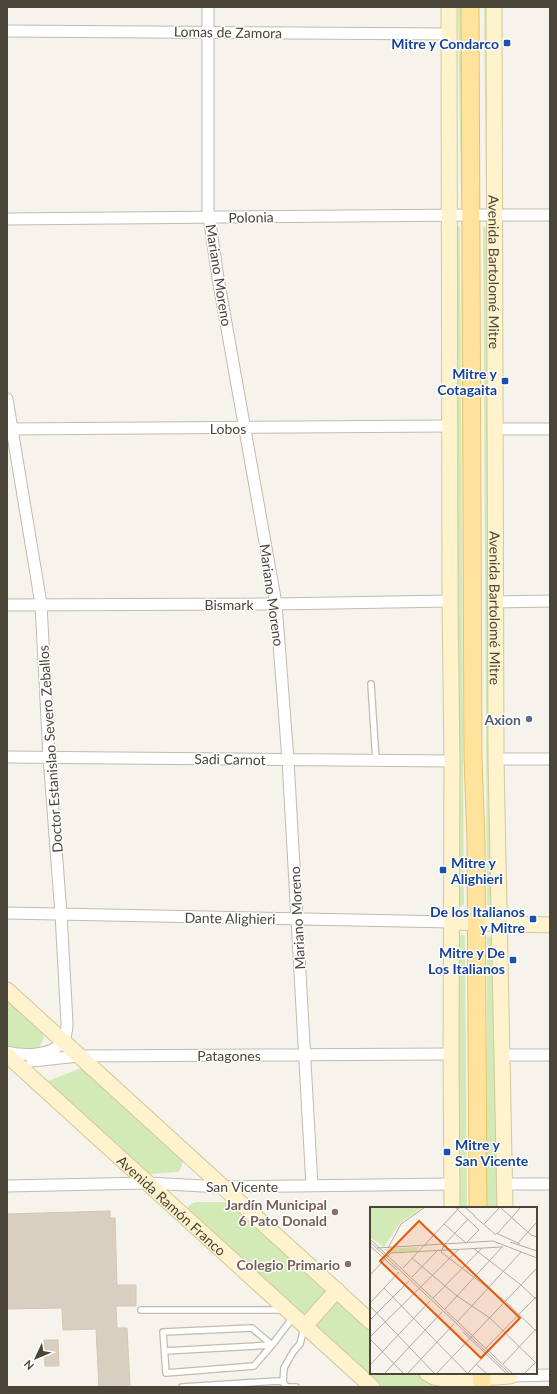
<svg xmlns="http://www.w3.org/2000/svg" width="557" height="1394" viewBox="0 0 557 1394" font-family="Lato,sans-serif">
  <rect width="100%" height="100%" fill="#f6f3ec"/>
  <path fill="#d2eab5" d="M458,7h5l2,188 -4,1z
    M484,7h5l3,189 -6,1z
    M457,226h2l1,3 4,676 -4,1 -1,-3 -3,-675z
    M483,226l3,1 5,677 -2,2 -2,-1z
    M461,935h3l1,2 2,271h-9l1,-270z
    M488,936l3,1v2l8,269h-12v-271z
    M7,997l33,31 4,9 -5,11 -6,2 -26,-4z
    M81,1068l101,88c1,7 1,11 -4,16l-28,2 -8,-3 -99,-88z
    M197,1202h28l6,3 140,125v43h48l15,14h-57l-189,-173 -1,-6 4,-4z"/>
  <path fill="#d8cfc1" stroke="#d3c7b4" d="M110,1211v7h5l2,67h19v21h-20l1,22h10l3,59h-31l-3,-58 -33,1 -1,-22 -55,1v-95z
    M44,1340h14l1,26h-14z"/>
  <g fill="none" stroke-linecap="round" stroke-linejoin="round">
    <defs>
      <path id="lane" d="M371,684l5,77
        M141,1310h142
        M252,1328l20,17 -18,21 -88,7 -3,-41z
        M165,1351l107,-6 22,-29
        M283,1382l1,-14 9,-16 7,-8 4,-16
        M182,1387l96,-6 5,1 4,5
        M287,1387h9"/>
      <path id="street" d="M208,7v202l10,69 58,326 12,156 24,426
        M7,31l442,3
        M7,219l464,-4h79
        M7,399l34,205 8,153 12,157 6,109c0,6 -1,13 -4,18 -11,16 -40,15 -56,11
        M7,429l443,-3
        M494,429h56
        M496,602l54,-1
        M7,605l269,-1 174,-3
        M7,757l445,4
        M496,759h54
        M7,913l445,9
        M502,1055h48
        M32,1061l47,-5 372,-2
        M504,1184h46
        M7,1186l141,-3 74,4 230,-3
        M510,1376l40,-1"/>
      <g id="secondary">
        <path d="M449,7l1,594 2,160 -1,293 1,154"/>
        <path id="s1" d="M494,7l2,752 9,449"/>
        <path d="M452,922l98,3"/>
        <path d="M7,990l364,332"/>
        <path id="s2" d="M7,1055l365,332"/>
        <path d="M305,1326l32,-36"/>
        <path d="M427,1373l7,4 18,3 58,-4"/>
      </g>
      <path id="primary" d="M470,7l3,750 3,84 2,367
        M481,1373l1,14"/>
    </defs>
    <use href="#lane" stroke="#c2bbae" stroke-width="8"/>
    <use href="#street" stroke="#c2bbae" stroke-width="13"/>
    <use href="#secondary" stroke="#d6c79b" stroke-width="17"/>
    <use href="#primary" stroke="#e6c16a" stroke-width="19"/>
    <use href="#lane" stroke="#fff" stroke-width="5.5"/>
    <use href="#street" stroke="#fff" stroke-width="11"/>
    <use href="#secondary" stroke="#fff3cd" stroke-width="15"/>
    <use href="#primary" stroke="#ffe39c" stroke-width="17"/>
  </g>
  <g fill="#1a4fb4" stroke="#fff" stroke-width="1.5">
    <rect x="503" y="39" width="8" height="8" rx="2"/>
    <rect x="501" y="377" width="8" height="8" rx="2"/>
    <rect x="439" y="866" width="8" height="8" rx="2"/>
    <rect x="529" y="915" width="8" height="8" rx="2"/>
    <rect x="509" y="956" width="8" height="8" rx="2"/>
    <rect x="443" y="1148" width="8" height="8" rx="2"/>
  </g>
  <circle fill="#5c6f8a" stroke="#fff" stroke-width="1.5" cx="529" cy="719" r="4"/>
  <g fill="#8d6e63" stroke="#fff" stroke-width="1.5">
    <circle cx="335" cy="1212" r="4"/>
    <circle cx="348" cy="1264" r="4"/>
  </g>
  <g text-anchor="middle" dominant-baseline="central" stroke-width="3" stroke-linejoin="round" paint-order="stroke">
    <g font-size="14" fill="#4b4439" stroke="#fff">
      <text transform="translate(228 32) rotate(1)">Lomas de Zamora</text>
      <text transform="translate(251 217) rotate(-1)">Polonia</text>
      <text stroke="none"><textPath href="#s1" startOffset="265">Avenida Bartolomé Mitre</textPath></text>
      <text transform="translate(219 275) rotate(81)">Mariano Moreno</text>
      <text x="228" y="428">Lobos</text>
      <text transform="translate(272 595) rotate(82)">Mariano Moreno</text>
      <text x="229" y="604">Bismark</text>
      <text stroke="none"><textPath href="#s1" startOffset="601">Avenida Bartolomé Mitre</textPath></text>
      <text transform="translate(50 749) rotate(-94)">Doctor Estanislao Severo Zeballos</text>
      <text transform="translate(230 759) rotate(1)">Sadi Carnot</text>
      <text transform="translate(230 918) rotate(1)">Dante Alighieri</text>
      <text transform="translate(297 918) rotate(-93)">Mariano Moreno</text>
      <text x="229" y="1055">Patagones</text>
      <text x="242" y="1186">San Vicente</text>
      <text stroke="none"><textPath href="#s2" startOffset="223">Avenida Ramón Franco</textPath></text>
    </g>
    <g font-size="14" font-weight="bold" fill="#164399" stroke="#fff" text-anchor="end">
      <text x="499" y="43">Mitre y Condarco</text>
      <text x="497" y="373">Mitre y<tspan x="497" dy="16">Cotagaita</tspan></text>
      <text x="451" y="862" text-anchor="start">Mitre y<tspan x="451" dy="16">Alighieri</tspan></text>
      <text x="525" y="911">De los Italianos<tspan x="525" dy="16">y Mitre</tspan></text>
      <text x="505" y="952">Mitre y De<tspan x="505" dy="16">Los Italianos</tspan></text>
      <text x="455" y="1144" text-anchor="start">Mitre y<tspan x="455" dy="16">San Vicente</tspan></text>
    </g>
    <g font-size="14" font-weight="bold" fill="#4e5e75" stroke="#fff" text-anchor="end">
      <text x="521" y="719">Axion</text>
    </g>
    <g font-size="14" font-weight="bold" fill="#785e54" stroke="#fff" text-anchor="end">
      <text x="327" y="1204">Jardín Municipal<tspan x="327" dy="16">6 Pato Donald</tspan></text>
      <text x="340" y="1264">Colegio Primario</text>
    </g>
  </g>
  <g transform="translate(370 1207)">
    <rect width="167" height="167" fill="#f6f3ec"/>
    <path d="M0,0h53l-23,16 -16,24 -14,-10zM49,40l-2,4 -29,2 -4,-4z" fill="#d2eab5"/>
    <path fill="none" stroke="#b2ada4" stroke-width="1" d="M95,0l10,9M130,0l31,28 6,2M104,9l22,19M74,17l22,19 13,-13 -24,-23M114,17l16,-17M126,26l24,11M127,27l24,-27M0,32l143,135M0,35l140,132M140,35l27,9M148,36l19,-21M75,37l23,-25M74,38l-3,7 64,49 32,31M0,39l27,24M7,41l116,-7 44,17M18,41l13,-24 24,-17M103,41l48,37 16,15M42,51l45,38 33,22 47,46M15,52l6,-6 111,-6M33,61l57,-61M0,68l15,-16M42,70l26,-27M14,81l84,86M63,91l49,-50M0,96l29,-31M0,99l65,68M75,102l58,-63M0,113l39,-39M88,114l63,-69M93,125l44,42M0,130l89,-88M0,132l34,35M116,141l51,-52M106,157l11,10M133,157l34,-36M0,158l60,-64M14,167l58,-62M37,167l47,-50M66,167l101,-106M97,167l19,-20M154,167l13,-13"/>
    <path fill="#e8590c" fill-opacity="0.15" stroke="#e8590c" stroke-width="2" d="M49,14l101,97 -39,40 -101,-97z"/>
    <rect width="167" height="167" fill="none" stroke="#4b4439" stroke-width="2"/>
  </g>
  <rect width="557" height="1394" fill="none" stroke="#4b4439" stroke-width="16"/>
  <g transform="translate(36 1358) rotate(226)" stroke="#ffffff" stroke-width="3" paint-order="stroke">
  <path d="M0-3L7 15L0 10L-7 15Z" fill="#4b4439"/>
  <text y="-6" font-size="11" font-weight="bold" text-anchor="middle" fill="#4b4439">N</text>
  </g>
</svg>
